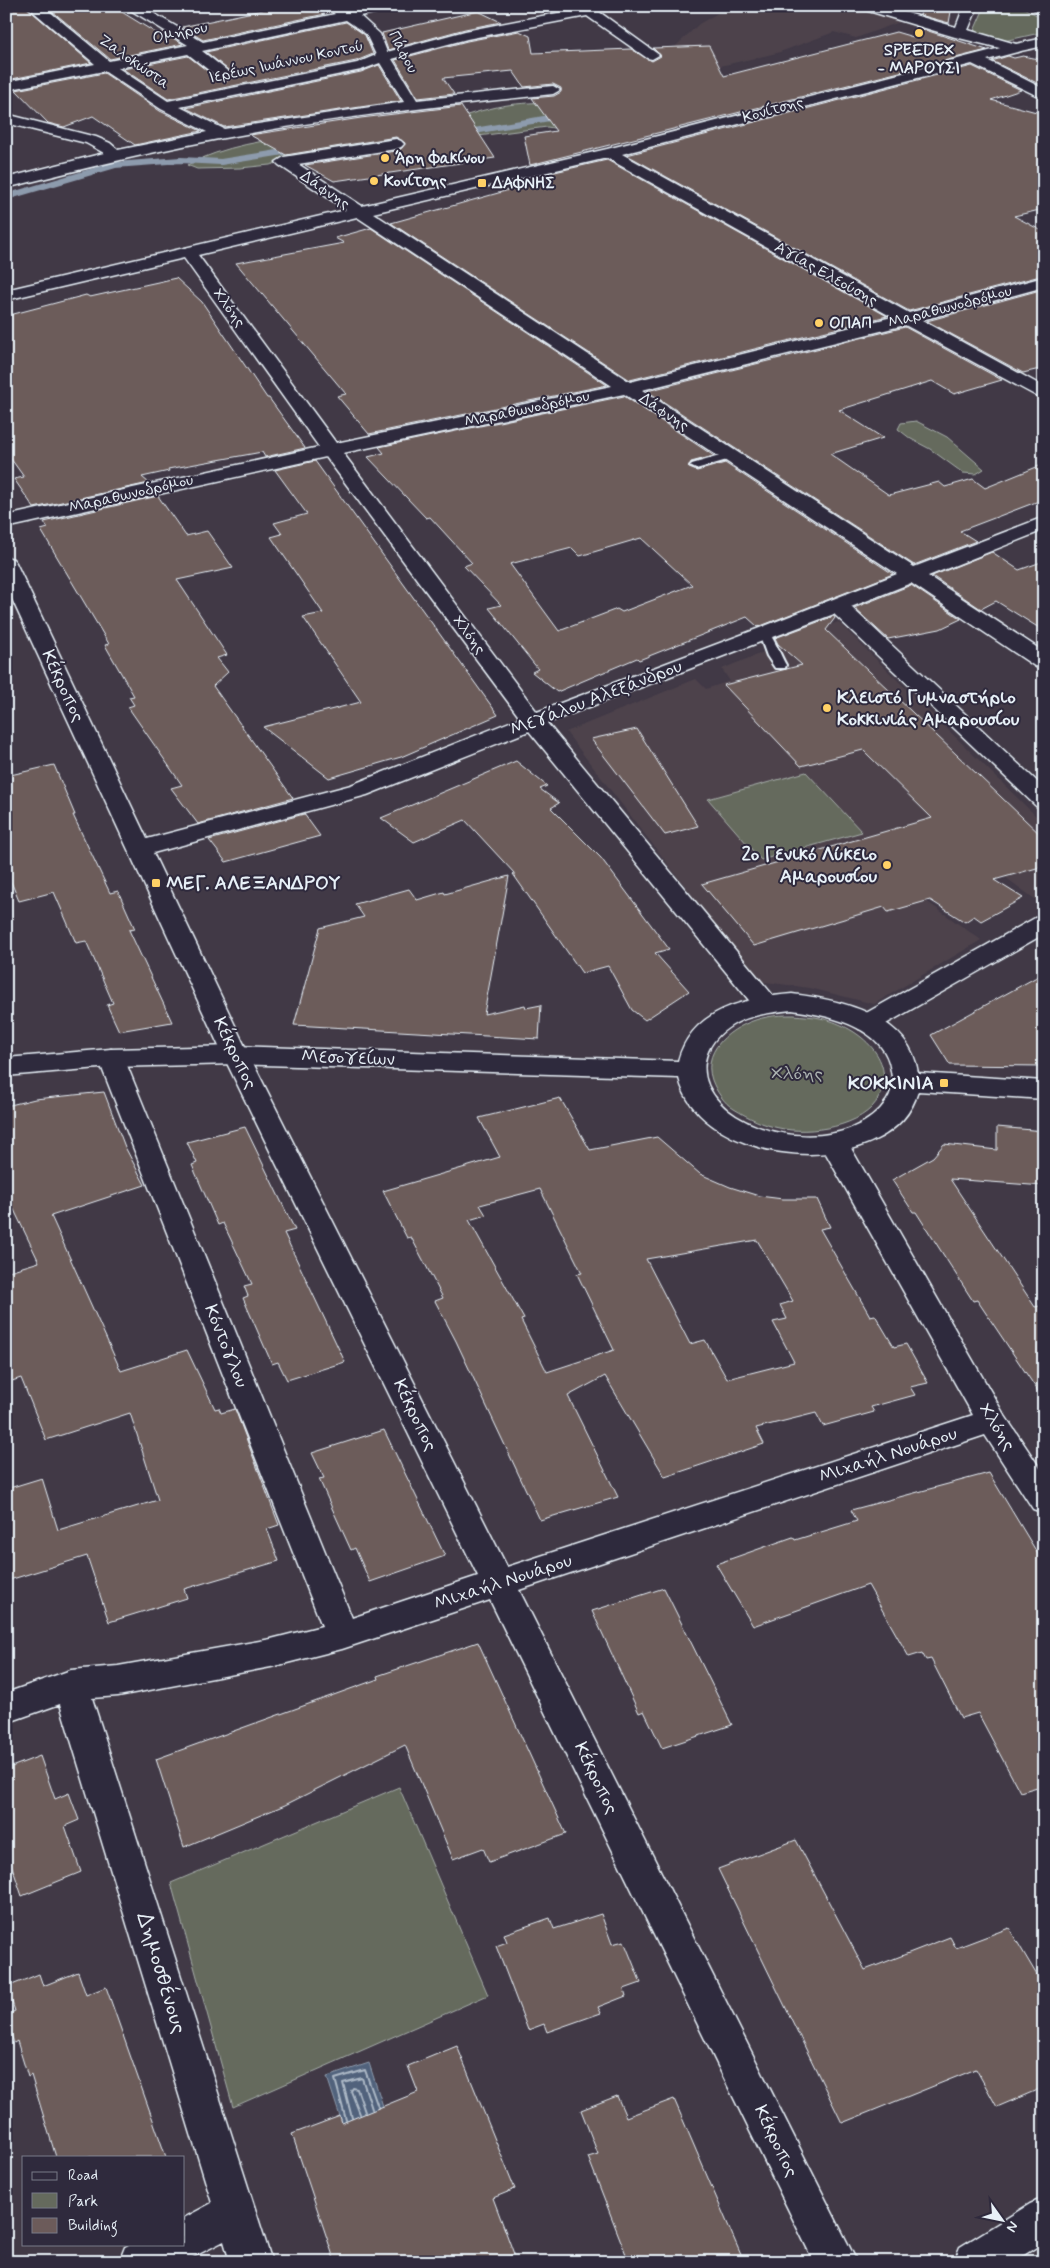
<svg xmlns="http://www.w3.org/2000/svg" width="1050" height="2268" viewBox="0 0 1050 2268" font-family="Mynerve,sans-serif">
  <rect width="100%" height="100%" fill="#413946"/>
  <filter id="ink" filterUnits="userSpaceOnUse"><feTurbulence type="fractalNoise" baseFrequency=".02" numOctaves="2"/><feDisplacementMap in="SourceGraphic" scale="10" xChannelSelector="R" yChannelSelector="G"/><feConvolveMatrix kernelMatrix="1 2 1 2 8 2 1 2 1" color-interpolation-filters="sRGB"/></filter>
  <g filter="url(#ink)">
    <path fill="#4e434c" d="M730,6h117l55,15 -46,17 -22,-6 -57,21 -70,16 -8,-13 -24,-9 24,-23z
      M838,622l206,202v76l-5,2 -34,-25 -79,24 55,39 -107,64 -64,-16 -52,-7 -192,-249 130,-53 10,10 24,-8 -8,-12z"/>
    <path fill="#656a5d" stroke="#a6aeaa" d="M985,6h35l24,13v13l-40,9 -31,-8z
      M550,102l10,27 -13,-2 -183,24 -18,6 -32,-5 -44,13 -30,3 -43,1 -10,-4c75,-38 166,-27 247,-41 21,-4 42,-13 63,-17 17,-4 35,-4 53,-5z
      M916,421l31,16 37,32 -8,5 -13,-1 -33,-24 -19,-10 -13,-10 3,-6z
      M806,772l56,60 -101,28 -53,-61z
      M794,1015c8,1 18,1 26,3 35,7 78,39 59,79 -14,30 -71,38 -100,31 -16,-3 -30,-10 -45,-19 -10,-6 -18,-18 -22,-29 -12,-34 27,-58 55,-63 9,-2 18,-2 27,-2z
      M399,1787l89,208 -255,112 -62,-224z"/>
    <path fill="#51627b" stroke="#8d9bad" d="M369,2063l22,68 -44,7 -20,-61z"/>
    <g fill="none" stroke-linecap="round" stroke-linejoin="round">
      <path stroke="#acb8c6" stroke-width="2" d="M360,2114l-9,-23 2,-3 4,1 8,23
        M352,2118l-9,-35 19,-5 10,31
        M346,2120l-11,-41 30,-9 13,37"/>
      <path stroke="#8d9bad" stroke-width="6" d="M463,133l98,-17
        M356,142l57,-4
        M6,197l109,-32 66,-5 40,2 75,-12"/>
    </g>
    <path fill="#6c5b5a" stroke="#e8f1f8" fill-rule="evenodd" d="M6,6h19l66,57 -84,17z
      M46,6h66l44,27 6,-1 21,12 -73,15z
      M281,6h30l14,8 -122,26 -21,-13z
      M922,6h30l-3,17 -29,-8z
      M478,11l23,11 -36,7 -77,21 -6,-17z
      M346,22l19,13 8,19 -17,7 -188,38 -45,-30 65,-13 31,24 7,2 8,-7 -28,-23z
      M916,27l71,23 -457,115 -6,-29 32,-5 -24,-33 22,-2 7,-4v-4l-8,-4 -29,3 -11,-16 -70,7 11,16 -36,4 -23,-38 72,-19 52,-10 11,5 3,17 98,-4 21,12 9,-5 -8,-8 56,-2 15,30 172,-44 17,5z
      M1008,56l6,2 9,-2 21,4v23l-5,1 -47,-23z
      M379,65l22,36 -177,26 -38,-19 175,-36z
      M972,66l49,24 -30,10 53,14v95l-30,7 30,16v43l-135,36 -282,-156z
      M104,73l56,38 41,20 -66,14 -42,-29 -29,11 -16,-4 -32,-33z
      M461,106l34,52 -161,23 -29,-16 91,-14 6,-3 3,-5 -9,-6 -110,18 -36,-20 111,-17z
      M607,160l280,156 -257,64 -239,-157 143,-40 -1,-6z
      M371,228l236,157 -238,49 -32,-38 9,-2 -110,-131 108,-20 -9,-5z
      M176,278l26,24 65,96h2l36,50 -40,9 -3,-5 -94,17 1,2 -27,6 7,6 -115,25 -20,-29 10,-2 -18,-25v-136l80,-21 4,2z
      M1044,289v79l-21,5 -96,-52z
      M905,327l97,53 -48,14 -22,-13 -93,29 44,28 -53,16 59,41 50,-13 6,5 28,-8 12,9 59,-24v35l-84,32 16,10 -62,24 -267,-174z
      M624,396l90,60 -23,6 -2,6 8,3 28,-8 168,111 -135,53 -11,-10 -108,43 -2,-2 -80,34 -25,-20 6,-3 -49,-61 12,-3 -37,-39 8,-3 -42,-46 -4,1 -58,-61 16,-4 -5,-6zM641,538l51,47 -70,27 -5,-3 -58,22 -49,-67 62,-16 8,8z
      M315,461l183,254 -97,42 -72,21 -66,-51 98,-25 -58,-85 20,-4 -52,-76 11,-3 -8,-11 33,-9 -32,-44z
      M158,496l28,40 21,-5 26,37 -56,12 50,75 -10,3 11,14 -15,14 80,112 -95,26 -27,-36 11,-3 -54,-78 6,-2 -5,-8 5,-1 -29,-51 4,-1 -68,-114 7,-2 -4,-6z
      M992,552l27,18 25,-9v70l-48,-30 -15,8 -49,-33z
      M911,585l50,34 -21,10 -52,10 -34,-31z
      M834,616l1,2 -9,12 218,208v28l-50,14 29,18 -42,23 -7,-5 -9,6 -35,-22 -42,12 -4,-5 -130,39 -52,-62 230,-66 -69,-68 -62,16 -77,-81 78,-20 -24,-21 -3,-6z
      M637,729l61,97 -33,9 -74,-96z
      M516,761l31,25 -7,3 19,14 -8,5 50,50 68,91 -14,4 34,38 -44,29 -13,-10 -24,-44 -26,7 -69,-99h2l-50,-54 -51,22 -33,-24z
      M54,765l21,50h-2l37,78 8,-2 17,38 -6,1 43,92 -53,9 -12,-26 6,-2 -27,-62 -10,2 -22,-51 -35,9 -13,-31v-94z
      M304,814l16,22 -94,26 -17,-22z
      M509,876l-25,138 41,-9 1,3 15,-3 -2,34 -245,-14 26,-97 44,-11 -9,-13 54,-15 8,11 27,-8 1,2z
      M1044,973v93l-94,-1 -19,-30z
      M104,1092l21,55 20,38 -94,31 70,155 66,-21 28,59 4,-1 2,5 14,-4 44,116 -12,4 12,32 -95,28 3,9 -78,24 -22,-66 -81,25v-92l36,-11 16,52 100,-30 -28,-87 -84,27 -25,-62 -15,5v-111l33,-10 -33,-69v-87l29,-7z
      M560,1098l30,52 67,-13 43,37 30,13 29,9 24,3h34l13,28 -10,2 50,87 5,-1 19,32 12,-3 22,39 -18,4 5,8 -44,12 3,5 -51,14 -7,-13 -60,15 8,16 -99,33 -60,-101 -37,20 50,101 -78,23 -84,-179 -21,-40 8,-3 -32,-61 -4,1 -24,-47 117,-34 -21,-39zM540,1189l42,84 -5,1 37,76 -67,22 -26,-52 3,-1 -55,-99 17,-5 -6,-10zM757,1240l36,61 -13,4 7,14 -14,3 21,40 -67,17 -22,-39 -15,4 -44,-85z
      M245,1127l50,103 -11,3 61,129 -58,18 -9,-18 -6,2 -29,-66 5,-2 -4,-10 8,-2 -29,-61 -5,2 -26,-60 5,-2 -10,-21z
      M997,1127l47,4v55l-94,-7 85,128 9,-2v95l-67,-100 -4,1 -57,-89h-3l-21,-32 41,-23 11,-13 53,6z
      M384,1430l61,126 -75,26 -15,-34 -4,2 -20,-44 -12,-27 5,-1 -12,-25z
      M989,1473l55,91v221l-24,7 -42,-79 -17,5 -30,-59 -5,1 -4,-7 -13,4 -41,-72 -115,41 -37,-62 77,-27 2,3 62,-19 -6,-11z
      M664,1588l68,137 -70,23 -18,-37 -5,2 -47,-102z
      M478,1642l88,192 -77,28 -6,-14 -30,11 -48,-114 -120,60 -101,42 -28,-88 222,-80 -1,-3z
      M40,1756l15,43 14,-6 10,27 -14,6 16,46 -59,24 -16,-47v-80z
      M796,1840l69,130 85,-33 6,11 53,-20 35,59v100l-47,20 -21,-38 -134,54 -124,-254z
      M601,1914l11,30 12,-3 17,42 -17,6 2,7 -28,11 3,6 -54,19 -3,-8 -16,6 -32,-84 11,-4 -3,-8 46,-16 4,11z
      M78,1972l8,23 20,-8 60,170h-110l-25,-82 -3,2 -11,-36 -3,2 -8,-23v-5l9,-4 -8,-24 32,-13 4,12z
      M457,2046l58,143 -22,9 21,56 -18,8h-161l-43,-128 48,-18 2,7 76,-31 -10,-26z
      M617,2096l9,21 48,-18 70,163h-115l-41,-105 10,-3 -17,-44z"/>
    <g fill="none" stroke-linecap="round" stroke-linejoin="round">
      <defs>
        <path id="lane" d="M730,453l4,1v4l-38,11 -6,-3 2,-2z
          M765,630c7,2 16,27 21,35l-1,3h-10l-8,-12 -8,-22z"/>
        <path id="street" d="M27,6h16l66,55 79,-16 -64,-39h17l62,36 132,-28 -5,-5 2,-3h10l8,5 19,-5h27l-2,3 -34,7 20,18 7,18 78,-21 113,-22 -3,-3h16l68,49 -7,4 -5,-1 -60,-42 -120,23 -75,20 25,41 136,-14 7,4 -7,4c-103,11 -206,21 -307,40 -81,14 -160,34 -240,54v-10l98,-25 -18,-10 -80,-20v-9l90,23 14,6 8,7 89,-18 -46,-23 -57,-38 -98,19v-8l89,-18zM346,20l20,14 10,21 -19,8 -189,38 -50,-33 70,-14 32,25 5,1 7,-4 -2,-3 -28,-22zM380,63l24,39 -180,27 -44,-22 181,-37z
          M1016,44l7,4 -2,3 -34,9 57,29v10l-72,-35 -350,90 287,159 135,-36v10l-122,33 122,67v13l-139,-75 -263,65 272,177 130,-50v13l-116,46 116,76v16l-8,-1 -125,-84 -60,24 193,181v20l-8,-2 -202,-192 -287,109 228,275 4,6 -4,6 -9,2 -9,-2 -228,-279 -162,64 -214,58 96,202 258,512 466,-152 -153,-272 4,-7 10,-2 10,2 159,277 41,61v39l-11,-4 -48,-74 -466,155 338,672h-43l-324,-662 -148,49 -71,18 -153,29 -26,2 180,564h-42l-6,-21 -41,21h-64l6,-15 6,-3h53v-26l28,-15 -152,-499 -54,19v-30l65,-23 47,-4 153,-27 51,-13 -224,-568 4,-6 9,-3 9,3 4,6 228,560 126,-42 -255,-521 -217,-469v-29l7,2 3,4 131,276 204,-54 169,-67 -194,-261 -320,71v-12l313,-69 -135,-189 -178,42v-10l340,-80 -67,-45 -3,-3 8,-5 112,-18 5,2 3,3 -3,3 -5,2 -98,15 64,42 245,-57zM607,158l285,159 -262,65 -257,-169zM357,217l255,169 -276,57 -138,-188zM624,394l273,180 -140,55 -220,83 -194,-259z
          M1044,915v19l-167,95 -9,2 -9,-2 -4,-6 4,-6 176,-99z"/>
        <path id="secondary" d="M860,6h23l73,21 8,-21h14l-10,24 48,14 28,-6v8l-28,6 -61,-15 -93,-28z
          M1029,6h15v9z
          M792,994c49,6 118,21 126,79l126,8v18l-126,-8c-25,93 -218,78 -239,-13l-443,-14 -125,3 -105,9v-18l105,-9 125,-3 442,15c14,-52 67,-63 114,-67zM792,1010c36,5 94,17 99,61 2,10 2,20 -4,29 -32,51 -130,43 -167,3 -28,-30 -16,-65 20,-82 16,-7 34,-9 52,-11z
          M1044,2198v44l-31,20h-59l6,-15 70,-43z"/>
      </defs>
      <use href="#lane" stroke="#e8f1f8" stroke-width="4"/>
      <use href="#street" stroke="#e8f1f8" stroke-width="3"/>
      <use href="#secondary" stroke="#e8f1f8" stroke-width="3"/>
      <use href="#lane" fill="#2f2a3d" fill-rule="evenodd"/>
      <use href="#street" fill="#2f2a3d" fill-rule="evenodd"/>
      <use href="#secondary" fill="#2f2a3d" fill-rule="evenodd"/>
    </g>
  </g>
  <g fill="#ffd166" stroke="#2f2a3d" stroke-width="2">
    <circle cx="919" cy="33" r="5"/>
    <circle cx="385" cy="158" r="5"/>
    <circle cx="374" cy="181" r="5"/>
    <rect x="477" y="178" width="10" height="10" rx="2.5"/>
    <circle cx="819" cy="323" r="5"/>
    <circle cx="827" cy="708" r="5"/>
    <circle cx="887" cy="865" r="5"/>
    <rect x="151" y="878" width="10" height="10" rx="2.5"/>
    <rect x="939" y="1078" width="10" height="10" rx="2.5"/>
  </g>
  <g text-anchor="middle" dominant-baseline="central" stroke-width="4" stroke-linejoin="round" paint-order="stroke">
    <g font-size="16" fill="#e8f1f8" stroke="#2f2a3d">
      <text transform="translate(180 33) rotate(-12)">Ομήρου</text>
      <text transform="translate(403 52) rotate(62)">Πάφου</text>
      <text transform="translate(134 62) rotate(35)">Ζαλοκώστα</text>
      <text transform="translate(286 62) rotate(-12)">Ιερέως Ιωάννου Κοντού</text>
      <text transform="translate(773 110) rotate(-15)">Κονίτσης</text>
      <text transform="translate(325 190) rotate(34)">Δάφνης</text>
      <text transform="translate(826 274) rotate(29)">Αγίας Ελεούσης</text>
      <text transform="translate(950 307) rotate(-15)">Μαραθωνοδρόμου</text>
      <text transform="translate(229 308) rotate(54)">Χλόης</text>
      <text transform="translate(527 409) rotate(-12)">Μαραθωνοδρόμου</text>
      <text transform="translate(664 412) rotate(33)">Δάφνης</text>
      <text transform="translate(131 494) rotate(-13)">Μαραθωνοδρόμου</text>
      <text transform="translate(469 635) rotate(53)">Χλόης</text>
    </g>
    <g font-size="16" font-weight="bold" fill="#e8f1f8" stroke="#2f2a3d" text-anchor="start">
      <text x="919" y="50" text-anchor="middle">SPEEDEX<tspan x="919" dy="18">- ΜΑΡΟΥΣΙ</tspan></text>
      <text x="395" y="158">Άρη Φακίνου</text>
      <text x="384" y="181">Κονίτσης</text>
      <text x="492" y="183">ΔΑΦΝΗΣ</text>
      <text x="829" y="323">ΟΠΑΠ</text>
    </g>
    <g font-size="19" fill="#e8f1f8" stroke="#2f2a3d">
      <text transform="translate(63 686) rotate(65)">Κέκροπος</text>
      <text transform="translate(596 698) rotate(-21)">Μεγάλου Αλεξάνδρου</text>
      <text transform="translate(235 1053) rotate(64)">Κέκροπος</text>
      <text transform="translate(348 1058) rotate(2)">Μεσογείων</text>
      <text transform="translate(226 1346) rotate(68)">Κόντογλου</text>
      <text transform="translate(415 1415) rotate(64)">Κέκροπος</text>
      <text transform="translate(997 1427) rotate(58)">Χλόης</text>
      <text transform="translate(888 1455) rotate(-18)">Μιχαήλ Νουάρου</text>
      <text transform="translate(503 1582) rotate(-18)">Μιχαήλ Νουάρου</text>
      <text transform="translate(596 1778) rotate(64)">Κέκροπος</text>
      <text transform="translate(776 2141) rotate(64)">Κέκροπος</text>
    </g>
    <g font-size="19" font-weight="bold" fill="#e8f1f8" stroke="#2f2a3d" text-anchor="start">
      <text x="837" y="697">Κλειστό Γυμναστήριο<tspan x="837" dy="22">Κοκκινιάς Αμαρουσίου</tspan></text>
      <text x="877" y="854" text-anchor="end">2ο Γενικό Λύκειο<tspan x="877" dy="22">Αμαρουσίου</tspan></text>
      <text x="166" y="883">ΜΕΓ. ΑΛΕΞΑΝΔΡΟΥ</text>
      <text x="934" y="1083" text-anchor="end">ΚΟΚΚΙΝΙΑ</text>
    </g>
    <g font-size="19" fill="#adb4b2" stroke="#2f2a3d">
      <text x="797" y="1073">Χλόης</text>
    </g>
    <g font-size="22" fill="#e8f1f8" stroke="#2f2a3d">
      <text transform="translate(161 1973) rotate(73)">Δημοσθένους</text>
    </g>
  </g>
  <rect width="1050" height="2268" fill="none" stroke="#2f2a3d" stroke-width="25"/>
  <rect x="12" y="12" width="1025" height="2243" fill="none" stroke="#e8f1f8" stroke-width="2" filter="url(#ink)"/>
  <rect x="22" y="2156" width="162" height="90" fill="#2f2a3d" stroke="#797a88"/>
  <rect x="32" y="2172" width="25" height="8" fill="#2f2a3d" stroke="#797a88"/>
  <text x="68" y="2180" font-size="15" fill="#e8f1f8">Road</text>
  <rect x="32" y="2193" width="25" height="15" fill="#656a5d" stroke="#797a88"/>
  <text x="68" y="2206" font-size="15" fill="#e8f1f8">Park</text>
  <rect x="32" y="2218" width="25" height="15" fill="#6c5b5a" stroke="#797a88"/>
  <text x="68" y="2230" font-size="15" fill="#e8f1f8">Building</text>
  <g transform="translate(1002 2220) rotate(123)" stroke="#2f2a3d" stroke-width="4" paint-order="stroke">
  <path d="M0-4L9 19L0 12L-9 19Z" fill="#e8f1f8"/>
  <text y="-8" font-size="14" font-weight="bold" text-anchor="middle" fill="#e8f1f8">N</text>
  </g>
</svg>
